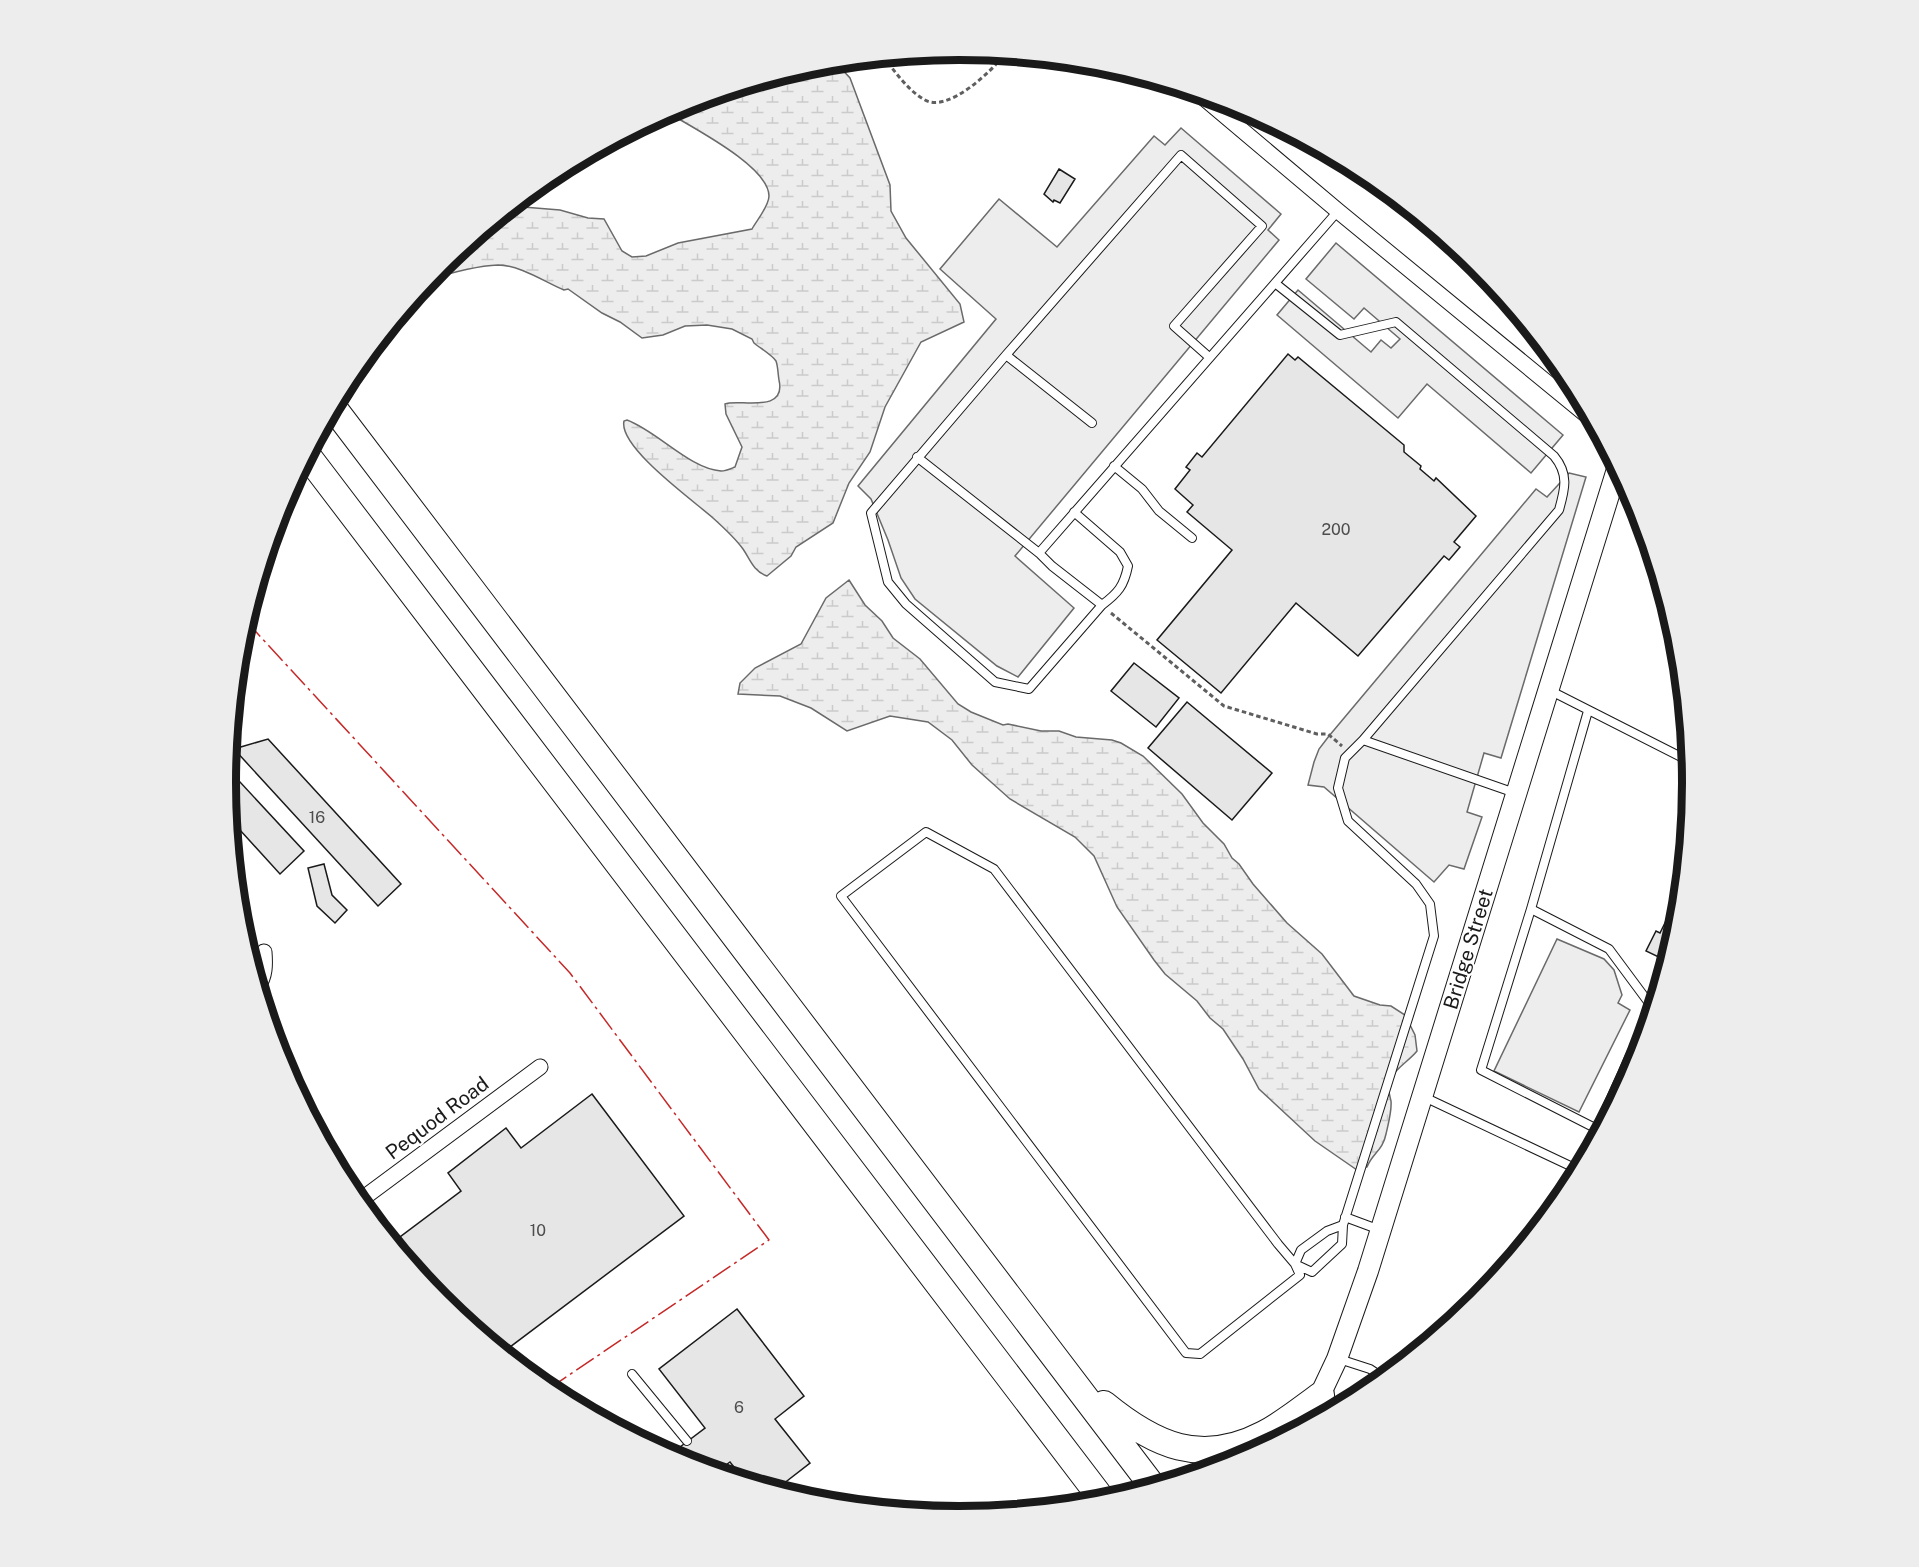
<svg xmlns="http://www.w3.org/2000/svg" width="1919" height="1567" viewBox="0 0 1919 1567" font-family="'Public Sans',sans-serif">
  <defs>
    <pattern id="wetland-marsh" width="20" height="14" patternUnits="userSpaceOnUse" patternTransform="scale(1.5)"><rect width="20" height="14" fill="#ededed"/><path d="M1 5h8M5 5V1M11 12h8M15 12V8" fill="none" stroke="#cbcbcb"/></pattern>
  </defs>
  <rect width="100%" height="100%" fill="#fff"/>
  <path fill="url(#wetland-marsh)" stroke="#6a6a6a" stroke-width="1.5" d="M835,62l15,16 40,107 1,26 15,27 54,66 4,18 -43,20 -36,65 -15,45 -21,31 -16,40 -37,24 -5,9 -24,20c-14,-5 -17,-17 -24,-27 -8,-11 -20,-22 -30,-31 -19,-17 -95,-71 -89,-97l3,-1c30,11 63,49 94,51 5,0 9,-2 14,-4l7,-20 -16,-33 -1,-10c12,-6 62,11 54,-24 -1,-5 -1,-14 -3,-19 -4,-6 -16,-13 -22,-18l-2,-4 -20,-10 -25,-4 -22,1 -22,9 -21,3 -22,-16 -18,-9 -34,-24 -4,1c-19,-8 -44,-25 -66,-25 -24,1 -48,8 -70,15l13,-16 70,-58 49,4 28,8 16,1 18,32 10,6 14,-1 32,-13 74,-14c5,-9 17,-23 17,-33 0,-30 -78,-69 -102,-84l12,-7 138,-41z
    M849,580l16,25 17,16 11,17 27,21 38,45 13,8 32,13 5,-1 33,7h18l17,6 36,3 9,3 22,13 39,38 21,29 21,21 8,14 7,6 14,20 34,39 35,31 32,42 26,9 11,1 14,9 10,20 2,16c-8,10 -20,16 -26,27 -4,8 -2,15 0,23 1,10 -3,24 -5,33 -3,16 -14,20 -19,33l-10,3 -42,-29 -56,-52 -16,-30 -20,-30 -13,-11 -13,-17 -32,-27 -11,-14 -37,-53 -23,-51 -19,-19 -65,-38 -38,-34 -20,-25 -24,-18 -38,-6 -43,15 -36,-23 -31,-12 -42,-2 2,-11 15,-15 46,-24 25,-46z"/>
  <path fill="#ededed" stroke="#6a6a6a" stroke-width="1.5" d="M1181,128l100,86 -13,16 11,10 -264,316 59,52 -56,69 -21,-11 -82,-67 -14,-21 -13,-38 -17,-41 -13,-13 138,-167 -56,-50 59,-70 58,48 97,-111 11,9z
    M1336,243l227,192 -32,38 -104,-89 -29,34 -121,-103 21,-25 73,62 10,-12 10,8 9,-9 -36,-31 -10,11 -48,-40z
    M1569,473l17,4 -85,281 -17,-5 -17,59 15,5 -18,52 -15,-4 -15,17 -110,-95 -16,-2 6,-23 5,-13 10,-13 207,-247 11,8z
    M1557,939l47,20 10,11 8,25 -4,8 12,7 -51,102 -85,-41z"/>
  <path fill="#e6e6e6" stroke="#1a1a1a" stroke-width="1.5" d="M1059,169l16,10 -15,24 -6,-3 -1,2 -9,-8z
    M1288,354l7,6 3,-3 106,88v7l17,14 -1,3 14,12 2,-3 40,38 -22,26 6,5 -11,13 -5,-4 -86,100 -62,-53 -75,90 -64,-53 75,-90 -45,-38 6,-7 -18,-16 15,-19 -4,-3 11,-14 5,4z
    M1134,663l45,35 -23,29 -45,-36z
    M1187,702l85,71 -40,47 -84,-72z
    M268,739l133,145 -23,22 -144,-157z
    M227,768l77,83 -24,23 -51,-56 -3,-35z
    M324,864l8,31 15,15 -12,13 -18,-17 -9,-38z
    M1684,884l-5,43 -10,35 -23,-11 10,-20 4,2z
    M592,1094l92,122 -182,137 -62,-51 -48,-59 69,-52 -13,-18 58,-45 15,20z
    M737,1309l67,87 -29,23 35,44 -36,28 -28,-9 -16,-20 -15,11 -27,-9 -12,-14 29,-22 -46,-59z"/>
  <g fill="none" stroke-linecap="round" stroke-linejoin="round">
    <defs>
      <path id="service" d="M1275,283l65,52 56,-13 158,134c15,18 11,33 5,54l-196,230 152,53
        M1006,355l86,68
        M1209,357l-35,-31 88,-100 -81,-71 -175,200 -135,158 17,69 18,22 89,78 34,7 73,-84 -50,-39 -13,-13 299,-342
        M917,457l122,96
        M1114,466l28,23 17,22 33,27
        M1074,512l46,40 8,14c-4,20 -10,27 -26,39
        M1549,690l142,72
        M1531,909l78,40 43,58 -55,122 -116,-59 50,-161 57,-198
        M1422,1096l159,75
        M1345,1217l35,13
        M1343,1225l-16,6 -26,19 -6,14 5,11 -100,79 -14,-1 -345,-457 85,-64 68,37 284,375 17,20 17,8 30,-28 1,-19 91,-289 -4,-32 -14,-20 -68,-63 -10,-33 7,-30 18,-18
        M1339,1359l31,10 15,10
        M632,1374l55,67"/>
      <path id="minor" d="M1198,93l140,118 257,211
        M258,986c7,-10 7,-21 6,-34
        M358,1202l182,-135"/>
      <path id="tertiary" d="M1305,1427l32,-68 31,-88 250,-805"/>
      <path id="trunk" d="M333,407l821,1081
        M307,455l798,1048
        M1104,1404c50,41 97,63 160,30 21,-11 39,-26 57,-39"/>
    </defs>
    <use href="#service" stroke="#1a1a1a" stroke-width="10"/>
    <use href="#minor" stroke="#1a1a1a" stroke-width="17"/>
    <use href="#tertiary" stroke="#1a1a1a" stroke-width="22"/>
    <use href="#trunk" stroke="#1a1a1a" stroke-width="28"/>
    <path stroke="#5f5f5f" stroke-width="3" stroke-dasharray="4.5 3" stroke-linecap="butt" d="M883,57c12,14 25,34 42,43 23,13 67,-29 80,-46
      M1172,84l10,9
      M1111,613l113,93 93,28h11l14,12"/>
    <use href="#service" stroke="#fff" stroke-width="8"/>
    <use href="#minor" stroke="#fff" stroke-width="15"/>
    <use href="#tertiary" stroke="#fff" stroke-width="20"/>
    <use href="#trunk" stroke="#fff" stroke-width="26"/>
    <path stroke="#c62828" stroke-width="1.5" stroke-dasharray="21 4.5 3 4.5" stroke-linecap="butt" d="M246,621l324,352 199,267 -222,150"/>
  </g>
  <g text-anchor="middle" dominant-baseline="central" stroke-width="4.5" stroke-linejoin="round" paint-order="stroke">
    <g font-size="16" fill="#4d4d4d">
      <text x="1336" y="529">200</text>
      <text x="317" y="817">16</text>
      <text x="538" y="1230">10</text>
      <text x="739" y="1407">6</text>
    </g>
    <g font-size="20" fill="#1a1a1a" stroke="#fff">
      <text transform="translate(1468 949) rotate(-73)">Bridge Street</text>
      <text transform="translate(437 1118) rotate(-37)">Pequod Road</text>
    </g>
  </g>
  <path d="M0 0H1919V1567H0ZM236 783a723 723 0 1 1 1446 0a723 723 0 1 1-1446 0Z" fill="#ededed" fill-rule="evenodd"/>
  <path fill="none" stroke="#1a1a1a" stroke-width="8" d="M236 783a723 723 0 1 1 1446 0a723 723 0 1 1-1446 0Z"/>
</svg>
